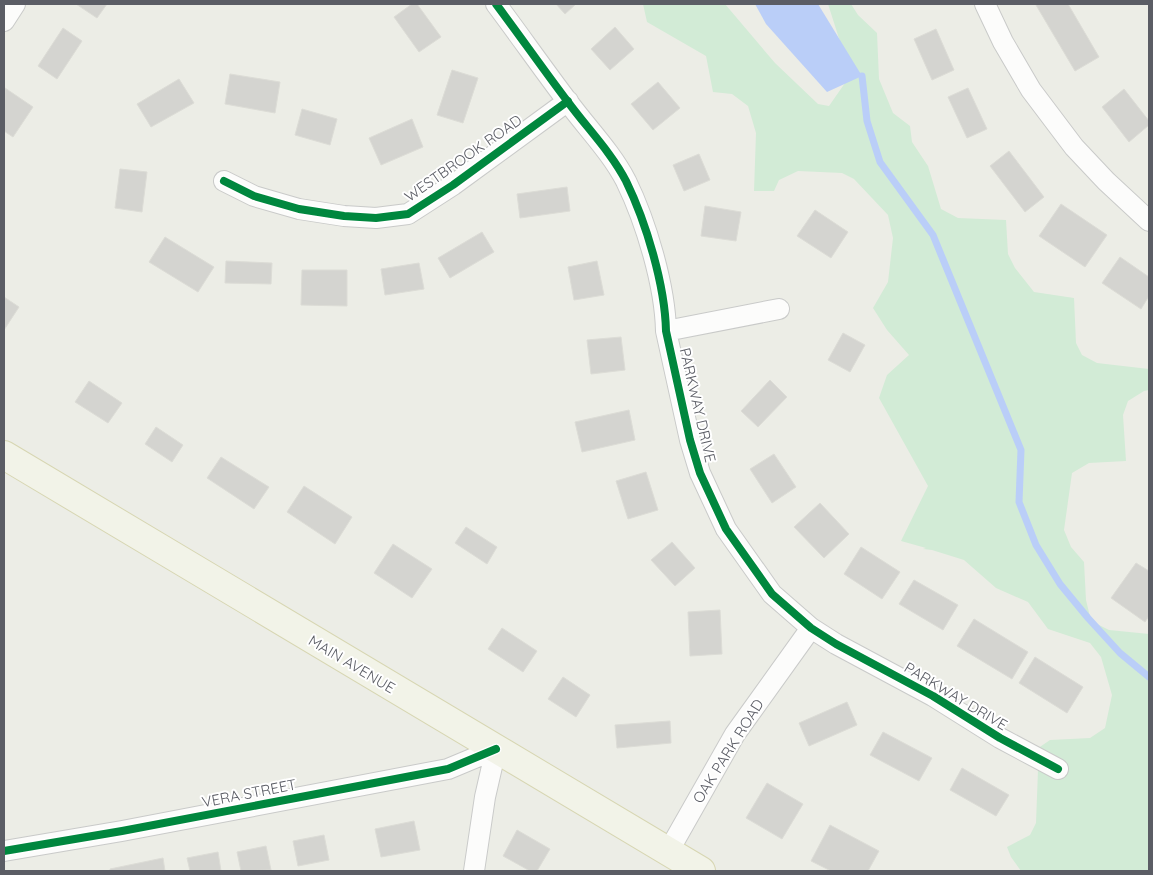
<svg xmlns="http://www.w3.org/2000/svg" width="1153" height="875" viewBox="0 0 1153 875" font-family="Quicksand,sans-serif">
  <rect width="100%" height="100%" fill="#ecede6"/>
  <path fill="#d2ebd6" d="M643,4h82l50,59 43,41 11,2 16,-23 -1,-29 -16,-50h23l7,11 19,18 2,46 14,34 17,13 2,16 16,24 13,43 17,9 48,2 2,34 7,14 19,24 40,6 2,45 6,12 15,8 52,6v21l-5,1 -16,10 -5,14 3,46 -37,2 -17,10 -8,57 7,17 13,15 2,38 5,21 18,9 40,4v237h-128l-10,-14 -4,-10 23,-12 6,-12 2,-53 -7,-17 19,-13 40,-2 15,-10 7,-33 -11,-38 -11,-14 -42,-14 -20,-27 -32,-14 -32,-28 -32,-10 -9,-1 3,-1 -25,-7 27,-55 -49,-88 8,-23 22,-20 -22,-25 -14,-22 15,-26 5,-44 -5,-23 -34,-36 -12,-6 -44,-2 -19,9 -5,11h-20l2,-58 -8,-27 -16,-12 -19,-2 -7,-36 -59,-34z"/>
  <path fill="#bacef8" d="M755,4h63l44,72 -35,16 -61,-68z"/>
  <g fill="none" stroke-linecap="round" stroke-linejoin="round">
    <path stroke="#bacef8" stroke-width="7" d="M862,76l5,45 13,41 53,73 88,215 -2,52 17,43 24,39 28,34 32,35 29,24"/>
  </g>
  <path fill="#d4d4d0" stroke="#dcdcd6" d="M76,4h31l-10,14z
    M412,4h5l24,33 -22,15 -25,-35z
    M556,4h20l-11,10z
    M1039,4h29l31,53 -24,14 -39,-66z
    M615,27l19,22 -24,21 -19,-21z
    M63,28l19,13 -25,38 -19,-13z
    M936,29l18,41 -22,10 -18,-41z
    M452,70l26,8 -15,45 -26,-8z
    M230,74l50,8 -5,31 -50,-9z
    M179,79l15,24 -43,24 -14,-23z
    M658,82l22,26 -27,22 -22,-26z
    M5,88l28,19 -20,30 -9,-6z
    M968,88l19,41 -20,9 -19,-41z
    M1124,89l25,32v4l-20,17 -27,-35z
    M302,109l35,10 -7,26 -35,-10z
    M412,119l11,28 -42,18 -12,-27z
    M1009,151l35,46 -19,15 -35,-46z
    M699,154l11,26 -26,11 -11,-26z
    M120,169l27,3 -5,40 -27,-4z
    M567,187l3,24 -50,7 -3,-24z
    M1061,204l46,31 -22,32 -46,-31z
    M705,206l36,6 -5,29 -35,-5z
    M815,210l33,22 -17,26 -34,-22z
    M482,232l12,20 -44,26 -12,-20z
    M165,237l49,30 -16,25 -49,-30z
    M1120,257l29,20v19l-8,13 -39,-26z
    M226,261l46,2 -1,21 -46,-1z
    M597,261l7,34 -30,5 -6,-33z
    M419,263l5,26 -39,6 -4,-26z
    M302,270h45v36l-46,-1z
    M4,297l15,10 -15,23z
    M843,333l22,12 -15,27 -22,-12z
    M621,337l4,33 -34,4 -4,-34z
    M770,380l17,17 -29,30 -17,-16z
    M89,381l33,22 -14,20 -33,-21z
    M629,410l6,30 -53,12 -7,-30z
    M156,427l27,18 -11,17 -27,-18z
    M774,454l22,33 -24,16 -22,-34z
    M221,457l48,30 -15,22 -47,-31z
    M646,472l12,38 -30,9 -12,-38z
    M304,486l48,31 -17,27 -48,-32z
    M820,503l29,31 -25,24 -30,-31z
    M466,527l31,20 -10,17 -32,-21z
    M672,542l23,26 -20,18 -24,-26z
    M393,544l39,25 -20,29 -38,-25z
    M861,547l39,25 -18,27 -38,-25z
    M1136,563l13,8v45l-4,6 -34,-24z
    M914,580l44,25 -15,25 -44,-26z
    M720,610l2,44 -32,2 -2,-44z
    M974,619l54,33 -16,27 -55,-33z
    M502,628l35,23 -14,21 -35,-23z
    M1035,657l48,30 -16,26 -48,-30z
    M563,677l27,18 -14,22 -28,-18z
    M847,702l10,23 -48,21 -10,-23z
    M670,721l1,22 -54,5 -2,-23z
    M883,732l49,26 -13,23 -49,-26z
    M962,768l47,27 -13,21 -46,-26z
    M767,783l36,21 -21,35 -36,-21z
    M414,821l6,29 -39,7 -6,-28z
    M830,825l49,26 -11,20h-37l-20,-10z
    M517,830l33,19 -13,22h-7l-27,-15z
    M324,835l5,25 -31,6 -5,-25z
    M266,846l5,24 -30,1 -4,-19z
    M218,852l3,19h-31l-3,-13z
    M163,858l2,13h-55v-2z"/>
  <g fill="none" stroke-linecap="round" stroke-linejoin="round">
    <defs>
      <path id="street" d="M496,4c24,32 47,65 72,98 19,26 43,50 58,79 20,41 39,104 40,150l24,109 10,33 26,56 46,65 39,34 25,16 97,52 67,42 58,31
        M985,4l18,38 28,48 43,57 32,34 43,40
        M4,21l11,-17
        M224,181l30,15 45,13 45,7 32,2 32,-4 45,-29 115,-84
        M666,331l113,-22
        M4,851l118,-20 326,-62 48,-20
        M668,852l67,-118 76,-106
        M474,871l11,-74 11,-48"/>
      <path id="primary" d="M4,455l697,416"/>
    </defs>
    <use href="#street" stroke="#c9cac9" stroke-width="22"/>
    <use href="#primary" stroke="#d7d6b2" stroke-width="30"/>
    <use href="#street" stroke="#fcfcfb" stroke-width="20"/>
    <use href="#primary" stroke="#f2f3e8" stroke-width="28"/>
    <defs>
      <path id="cycleway" d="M496,4c24,32 47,65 72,98 19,26 43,50 58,79 20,41 39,104 40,150l24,109 10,33 26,56 46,65 39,34 25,16 97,52 67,42 58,31
        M224,181l30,15 45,13 45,7 32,2 32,-4 45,-29 115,-84
        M4,851l118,-20 326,-62 48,-20"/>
    </defs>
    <use href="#cycleway" stroke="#fff" stroke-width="11"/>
    <use href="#cycleway" stroke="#00873e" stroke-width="8"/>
  </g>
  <g text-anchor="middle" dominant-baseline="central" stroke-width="4" stroke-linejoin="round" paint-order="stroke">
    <g font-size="15" fill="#5b5d65" stroke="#fff">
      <text transform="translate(463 158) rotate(-35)">WESTBROOK ROAD</text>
      <text transform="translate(698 405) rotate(77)">PARKWAY DRIVE</text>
      <text transform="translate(352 664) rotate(31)">MAIN AVENUE</text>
      <text transform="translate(956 696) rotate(31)">PARKWAY DRIVE</text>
      <text transform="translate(728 751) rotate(-58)">OAK PARK ROAD</text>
      <text transform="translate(249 793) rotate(-11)">VERA STREET</text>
    </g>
  </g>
  <rect width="1153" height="875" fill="none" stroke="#5b5d65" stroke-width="10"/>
</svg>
